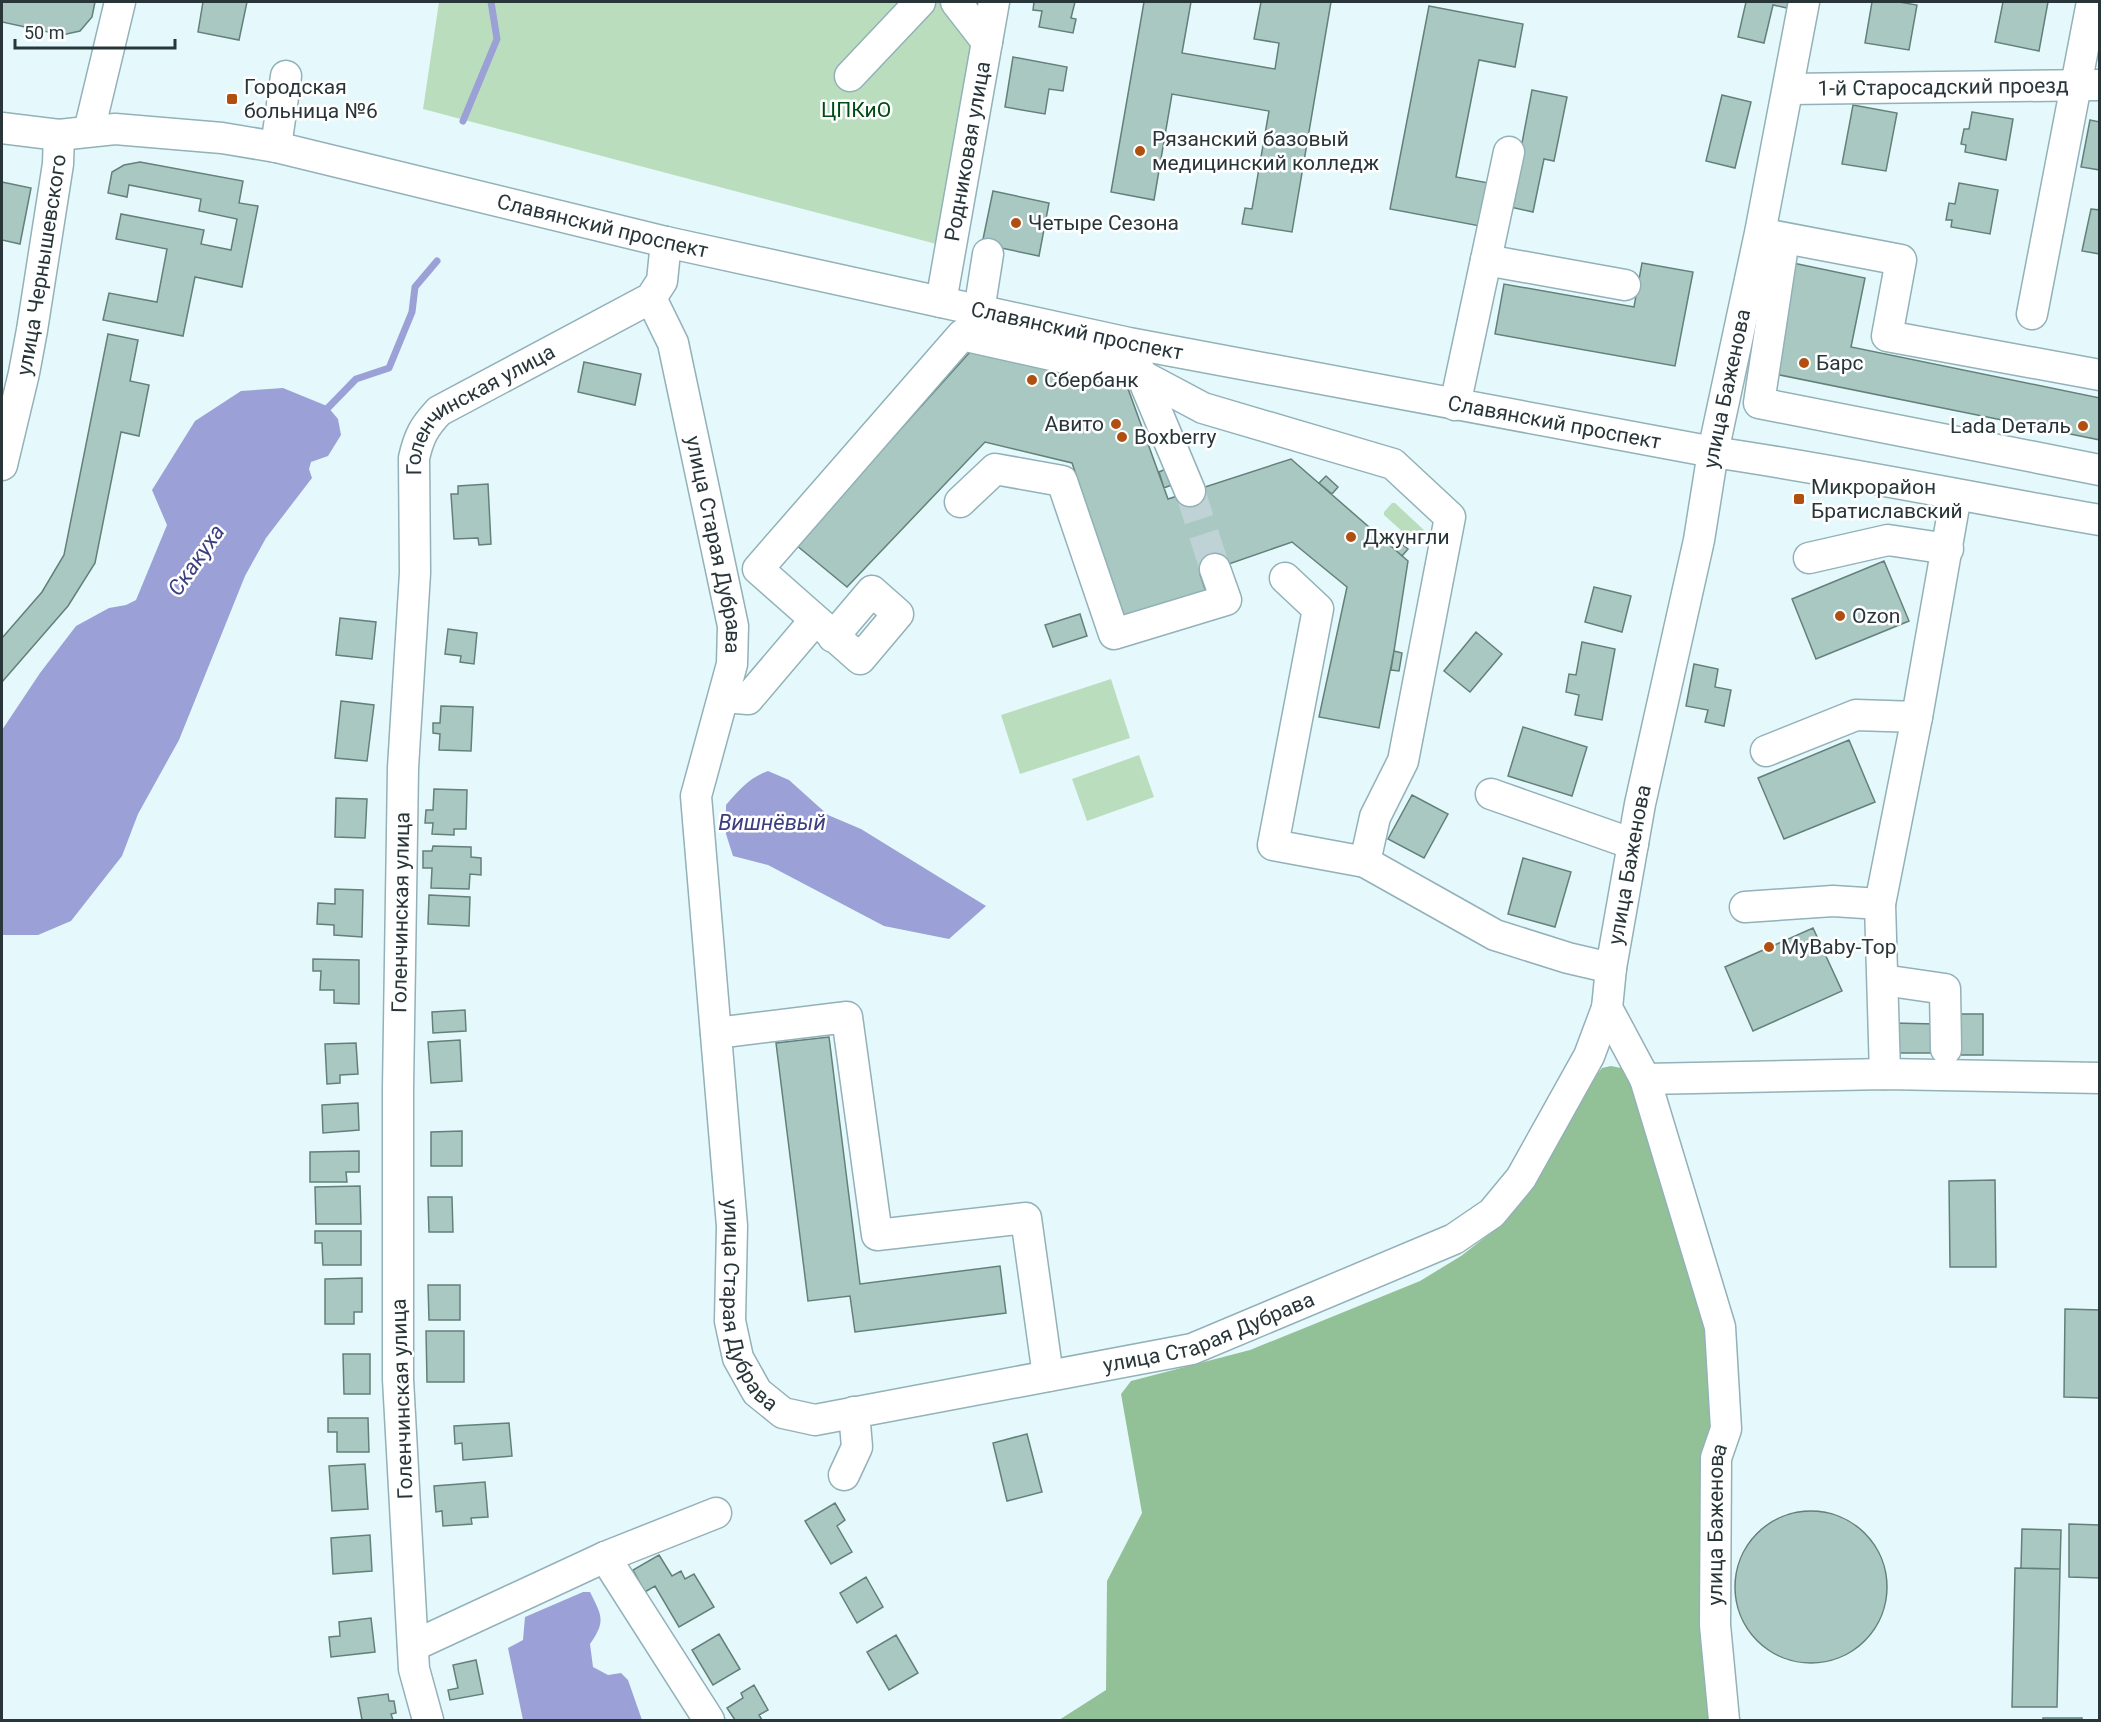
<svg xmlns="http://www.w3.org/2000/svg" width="2101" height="1722" viewBox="0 0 2101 1722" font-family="Roboto,sans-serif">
  <rect width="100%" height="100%" fill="#e5f9fd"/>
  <path fill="#badebd" d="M439,2h546l-41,244 -521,-137z
    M1392,503h3l30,28 1,3 -8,9h-3l-31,-28v-3z
    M1111,679l19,59 -110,36 -19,-59z
    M1139,755l15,42 -67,24 -15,-42z"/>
  <path fill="#93c197" d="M1611,1066l10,2 11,13 77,246 8,103 -6,290h-652l47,-30 1,-109 35,-68 -21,-119 10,-13 119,-31 170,-69 41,-25 44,-34 27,-34 60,-107 10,-13z"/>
  <path fill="#9ba1d6" d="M283,388l44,18 11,13 3,16 -13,21 -17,6 -2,7 3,9 -46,60 -21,38 -66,164 -41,74 -16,42 -51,65 -33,14h-36v-205l38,-57 36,-47 33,-18 17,-3 10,-5 31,-75 -15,-35 43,-69 46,-30z
    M768,771l21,9 39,35 33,14 125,77 -37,33 -65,-13 -116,-61 -35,-9 -7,-22v-29c13,-15 23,-27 42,-34z
    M583,1592h7c12,24 16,29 0,52l3,23 15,8 13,-2 7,7 14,40h-119l-15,-72 15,-8 2,-23z"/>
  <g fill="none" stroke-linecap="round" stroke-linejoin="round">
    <path stroke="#9ba1d6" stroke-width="7" d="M463,121l34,-82 -6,-37
      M322,414l34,-35 33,-11 23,-56 3,-25 22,-26"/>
  </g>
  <path fill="#a9c8c1" stroke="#63807a" stroke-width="1.5" d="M2,2h93l-3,15 -12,14 -18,4 -60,-13z
    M203,2h44l-8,38 -41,-8z
    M1034,2h41l-4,16 5,1 -3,14 -34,-6 3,-16 -9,-1z
    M1144,2h47l-9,51 93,16 4,-26 -25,-4 7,-37h70l-39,230 -50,-8 3,-16 7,1 17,-98 -97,-17 -18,106 -43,-8z
    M1746,2h42l-1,6 -14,-3 -9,38 -26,-6z
    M1872,2h27l18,3 -8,45 -44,-7z
    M2003,2h45l-9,49 -44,-9z
    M1429,6l94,18 -8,43 -36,-7 -23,117 38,7 -9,43 -95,-18z
    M1013,57l54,10 -4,24 -14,-2 -4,25 -40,-7z
    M1532,90l35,7 -13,64 -10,-2 -11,53 -23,-5z
    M1722,95l29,7 -16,66 -29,-7z
    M1853,105l44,8 -11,58 -44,-7z
    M1972,112l41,7 -7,41 -41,-8 1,-7 -5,-1 3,-15h5z
    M2090,120l10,2v48l-19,-3z
    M140,162l103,19 -4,22 19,3 -16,81 -47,-10 -12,59 -80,-16 6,-27 48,9 10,-53 -51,-10 5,-25 83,16 -3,14 30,6 6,-31 -38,-8 2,-12 -72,-14 -2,12 -19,-4 4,-21 12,-7z
    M2,182l29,6 -11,56 -18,-4z
    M1959,183l39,7 -8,44 -39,-7 1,-7h-6l3,-17 6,1z
    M993,191l56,12 -10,53 -57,-12z
    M2091,209l9,1v44l-18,-3z
    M1642,263l51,9 -18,94 -180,-32 9,-50 130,23z
    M1793,263l72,15 -14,69 249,51v42l-330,-67z
    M108,334l30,6 -8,41 19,4 -10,51 -18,-4 -26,131 -27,43 -66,76v-44l40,-46 22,-37z
    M970,352l157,34 41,113 123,-40 117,102 -14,90 -15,77 -60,-11 28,-130 -55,-45 -92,32 6,18 -81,28 -53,-157 -87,-21 -138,145 -51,-42z
    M584,362l57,12 -6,31 -57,-13z
    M1168,468l6,16 -10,4 -5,-16z
    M1326,476l12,11 -6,7 -13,-11z
    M488,484l3,60 -12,1 -1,-7 -24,1 -3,-45h7v-8z
    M1395,539l13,10 -6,7 -12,-11z
    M1884,561l25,60 -93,38 -24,-60z
    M1594,587l37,9 -9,36 -37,-10z
    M1080,614l7,22 -34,11 -8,-22z
    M340,618l36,4 -4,37 -36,-4z
    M448,629l29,4 -3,31 -14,-2 1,-6 -16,-2z
    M1476,632l26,22 -32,38 -26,-21z
    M1582,642l33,7 -13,71 -27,-5 4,-20 -13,-3 3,-18 7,1z
    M1394,651l8,2 -3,18 -8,-1z
    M1694,664l24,5 -3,18 16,3 -7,36 -19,-4 3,-12 -22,-4z
    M341,701l33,4 -7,56 -32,-3z
    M441,706l32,1 -2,44 -32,-1 1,-16 -7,-1v-10h7z
    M1523,727l64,20 -15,49 -64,-20z
    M1849,740l26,62 -91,37 -26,-61z
    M434,789l33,1 -1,39h-12v6l-22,-1 1,-11h-8l1,-13h7z
    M1412,795l36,19 -24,44 -36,-19z
    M336,798l31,1 -2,39 -30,-1z
    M433,846l38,1v10l10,1v17l-11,-1 -1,15 -38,-1 1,-20h-9v-17h9z
    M1523,858l48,14 -16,55 -47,-13z
    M335,889l28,1 -1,47 -28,-2v-10l-17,-1 1,-21 17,1z
    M429,895l41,2 -1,29 -41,-2z
    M1813,928l29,63 -89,40 -28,-64z
    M313,959l46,1v44l-25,-1v-13h-14l1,-19h-8z
    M465,1010l1,21 -33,2 -1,-21z
    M1959,1014h24v41h-24z
    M1893,1023l42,1v29h-42z
    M829,1037l31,247 140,-18 6,47 -151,19 -5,-36 -42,5 -32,-258z
    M460,1040l2,41 -31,2 -3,-41z
    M356,1043l2,31 -18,1v8l-13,1 -2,-40z
    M358,1103l1,27 -36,3 -1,-28z
    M462,1131v35h-31v-34z
    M359,1151v21h-13l1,10h-37v-30z
    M1995,1180l1,87h-46l-1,-86z
    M360,1186l1,38h-45l-1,-37z
    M428,1197h24l1,35h-24z
    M315,1231h46v34h-38l-1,-22h-7z
    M362,1278v34h-8v12h-29v-45z
    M428,1285h32v35h-31z
    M2065,1309l35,1v88l-36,-1z
    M426,1331h38v51h-37z
    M343,1354h27v40h-26z
    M328,1418h40l1,34h-32v-20h-9z
    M509,1423l3,33 -49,4 -1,-17 -7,1 -1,-18z
    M1027,1434l15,58 -35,9 -14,-58z
    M365,1464l3,45 -36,2 -3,-45z
    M485,1482l3,35 -17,1 1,6 -29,2 -1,-15 -6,1 -2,-26z
    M835,1503l10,17 -8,6 15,26 -21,12 -26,-43z
    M1735 1587a76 76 0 1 1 152 0a76 76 0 1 1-152 0Z
    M2069,1524l31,1v53l-31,-1z
    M2022,1529l39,1 -1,39 -39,-1z
    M370,1535l2,36 -39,3 -2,-36z
    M659,1555l13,21 9,-5 4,8 9,-5 20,33 -35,20 -24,-41 -10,6 -12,-22z
    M2015,1568l45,1 -3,138h-45z
    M866,1577l17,30 -26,16 -17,-30z
    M371,1618l4,34 -44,5 -2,-20 11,-1 -1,-14z
    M719,1634l21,35 -27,16 -21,-35z
    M896,1635l22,38 -29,17 -22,-38z
    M476,1660l7,34 -33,6 -2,-10 10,-2 -5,-23z
    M754,1685l14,25 -9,5 3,5h-27l-8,-12 16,-10 -2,-5z
    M388,1694l1,7h5l2,12 -5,1 2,6h-31l-4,-22z
    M2043,1718h39v2h-39z"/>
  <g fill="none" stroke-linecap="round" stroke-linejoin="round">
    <path stroke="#bfd2d6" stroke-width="30" stroke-dasharray="30 15" stroke-linecap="butt" d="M1190,491l25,78"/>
    <defs>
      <g id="minor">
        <path d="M956,2l31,40"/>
        <path d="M850,76l70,-74"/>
        <path id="s1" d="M1789,89l311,-4"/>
        <path id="s2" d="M2,128l57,7 56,-6 107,9 54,9 390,95 463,101 584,109c130,19 258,46 387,68"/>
        <path d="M89,131l31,-129"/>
        <path d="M276,147l10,-71"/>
        <path d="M1764,234l137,26 -14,76 213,39"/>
        <path d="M1784,239l-25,164 341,67"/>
        <path d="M1486,260l139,25"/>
        <path id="s3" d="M651,298l22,45 60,283 -1,38 -36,132 36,430 -2,95 8,37 19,34 26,21 32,7 377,-71 262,-110 38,-26 29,-35 68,-122 18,-48"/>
        <path id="s4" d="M941,302l53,-300"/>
        <path d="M979,311l9,-57"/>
        <path d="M2032,314l60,-312"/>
        <path d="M1138,367l52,124"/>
        <path d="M1455,405l54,-253"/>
        <path id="s5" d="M2,465l22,-92 8,-43 26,-166 1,-29"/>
        <path d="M960,502l35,-33 67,12 52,153 112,-34 -11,-31"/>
        <path d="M1809,558l79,-18 60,9"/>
        <path d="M833,637l39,-46 26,23 -38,45 -102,-90 204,-234 179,40 62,33 190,56 57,53 -47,244 -28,56 -10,45 -92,-17 45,-236 -33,-31"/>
        <path d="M724,697l24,2 67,-79"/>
        <path d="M1766,751l90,-36 61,2"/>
        <path d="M1491,794l142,50"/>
        <path d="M1365,862l130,73 73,23 43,10"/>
        <path d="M1745,907l88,-6 47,3"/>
        <path d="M1883,980l62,9 1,60"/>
        <path d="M716,1033l131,-16 30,218 149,-17 22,158"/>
        <path d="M1885,1074l-5,-170 37,-187 39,-222"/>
        <path d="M1645,1079l240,-5 215,4"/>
        <path d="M844,1475l13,-28 -3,-35"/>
        <path d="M605,1557l104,163"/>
        <path d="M413,1646l192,-89 111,-44"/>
        <path id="s6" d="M428,1720l-14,-51 -16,-290v-290l5,-321 12,-195 -1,-115c5,-22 10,-31 25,-47l212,-113 11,-17 4,-39"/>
        <path id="s7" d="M1724,1720l-9,-95 1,-167 10,-29 -6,-102 -75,-248 -38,-71 4,-40 29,-164 59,-264 14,-88 47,-219 44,-231"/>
      </g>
    </defs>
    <use href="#minor" stroke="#92b1b8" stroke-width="33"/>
    <use href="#minor" stroke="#fff" stroke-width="30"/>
  </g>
  <g fill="#b14f10" stroke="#fff" stroke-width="2">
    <rect x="226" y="93" width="12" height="12" rx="3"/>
    <circle cx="1140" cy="151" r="6"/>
    <circle cx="1016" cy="223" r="6"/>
    <circle cx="1804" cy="363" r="6"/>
    <circle cx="1032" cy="380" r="6"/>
    <circle cx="1116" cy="424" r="6"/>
    <circle cx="2083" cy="426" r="6"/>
    <circle cx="1122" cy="437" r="6"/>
    <rect x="1793" y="493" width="12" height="12" rx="3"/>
    <circle cx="1351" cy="537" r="6"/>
    <circle cx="1840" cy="616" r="6"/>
    <circle cx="1769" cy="947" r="6"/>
  </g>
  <g text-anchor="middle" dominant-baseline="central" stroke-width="5" stroke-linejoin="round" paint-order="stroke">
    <g font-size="21" fill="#293639" stroke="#fff" text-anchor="start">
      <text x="244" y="87">Городская<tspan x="244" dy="24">больница №6</tspan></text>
      <text x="1152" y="139">Рязанский базовый<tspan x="1152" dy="24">медицинский колледж</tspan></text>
      <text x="1028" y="223">Четыре Сезона</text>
      <text x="1816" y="363">Барс</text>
      <text x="1044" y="380">Сбербанк</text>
      <text x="1104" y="424" text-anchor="end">Авито</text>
      <text x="2071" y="426" text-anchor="end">Lada Dеталь</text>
      <text x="1134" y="437">Boxberry</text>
      <text x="1811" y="487">Микрорайон<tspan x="1811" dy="24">Братиславский</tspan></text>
      <text x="1363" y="537">Джунгли</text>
      <text x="1852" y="616">Ozon</text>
      <text x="1781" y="947">MyBaby-Top</text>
    </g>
    <g font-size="21" fill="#293639" stroke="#fff">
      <text stroke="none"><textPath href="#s1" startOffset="154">1-й Старосадский проезд</textPath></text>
      <text stroke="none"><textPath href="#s4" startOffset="153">Родниковая улица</textPath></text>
      <text stroke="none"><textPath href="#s2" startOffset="612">Славянский проспект</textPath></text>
      <text stroke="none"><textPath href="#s5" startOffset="204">улица Чернышевского</textPath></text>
      <text stroke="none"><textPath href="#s2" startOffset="1098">Славянский проспект</textPath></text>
      <text stroke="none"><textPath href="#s7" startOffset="1366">улица Баженова</textPath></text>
      <text stroke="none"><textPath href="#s6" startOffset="1348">Голенчинская улица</textPath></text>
      <text stroke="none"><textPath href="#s2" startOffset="1584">Славянский проспект</textPath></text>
      <text stroke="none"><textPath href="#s3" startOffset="256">улица Старая Дубрава</textPath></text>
      <text stroke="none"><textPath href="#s7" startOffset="880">улица Баженова</textPath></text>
      <text stroke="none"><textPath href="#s6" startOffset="810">Голенчинская улица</textPath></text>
      <text stroke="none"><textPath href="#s3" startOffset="1030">улица Старая Дубрава</textPath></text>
      <text stroke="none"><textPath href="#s3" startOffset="1588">улица Старая Дубрава</textPath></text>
      <text transform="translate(402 1399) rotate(-92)">Голенчинская улица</text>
      <text stroke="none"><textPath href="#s7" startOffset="196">улица Баженова</textPath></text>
    </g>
    <g font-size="21" fill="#004a14" stroke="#fff">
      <text x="856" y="110">ЦПКиО</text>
    </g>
    <g font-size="22" font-style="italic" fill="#3d3e7f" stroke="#fff">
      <text transform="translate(196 560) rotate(-55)">Скакуха</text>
      <text x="772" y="822">Вишнёвый</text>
    </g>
  </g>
  <rect width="2101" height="1722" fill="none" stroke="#293639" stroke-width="6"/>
  <path d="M15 39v9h160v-9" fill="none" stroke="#293639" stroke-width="3"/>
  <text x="24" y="39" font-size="18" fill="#293639" stroke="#ffffff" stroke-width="4.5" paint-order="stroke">50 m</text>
</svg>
